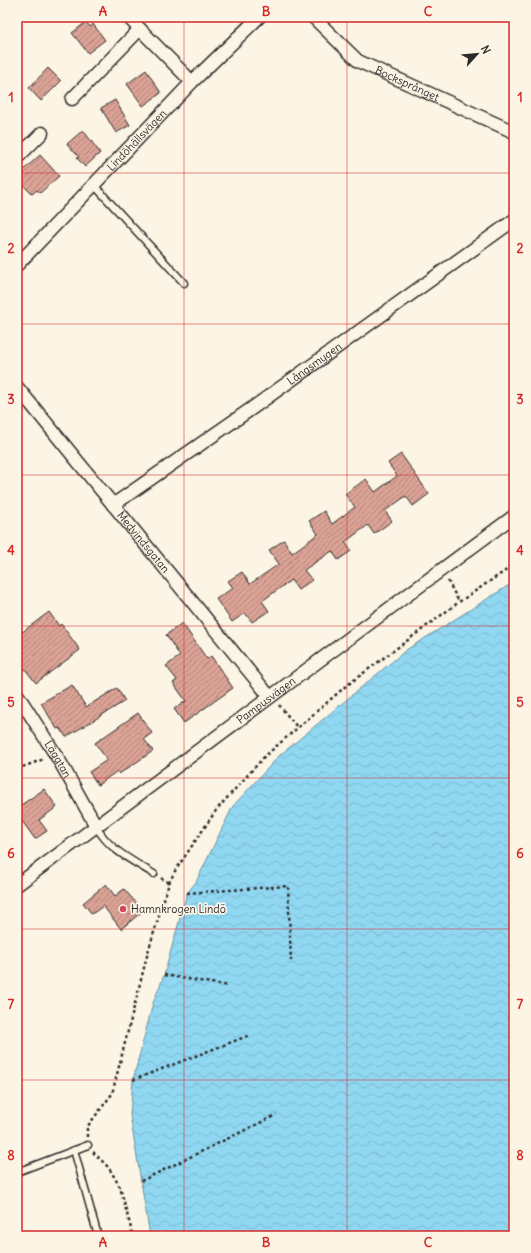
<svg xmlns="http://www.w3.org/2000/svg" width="531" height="1253" viewBox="0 0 531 1253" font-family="Delius,sans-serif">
  <defs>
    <pattern id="water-waves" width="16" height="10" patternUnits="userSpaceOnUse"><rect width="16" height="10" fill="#90d7f2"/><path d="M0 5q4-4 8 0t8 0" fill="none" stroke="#7cb9d0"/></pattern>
    <pattern id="building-hatch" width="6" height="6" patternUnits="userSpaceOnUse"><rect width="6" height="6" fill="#dba295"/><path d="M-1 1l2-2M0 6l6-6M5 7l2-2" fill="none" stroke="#b2847a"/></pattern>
  </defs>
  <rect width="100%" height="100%" fill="#fcf5e5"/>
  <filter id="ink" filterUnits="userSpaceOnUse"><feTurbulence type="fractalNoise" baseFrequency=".025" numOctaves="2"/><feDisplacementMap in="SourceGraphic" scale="8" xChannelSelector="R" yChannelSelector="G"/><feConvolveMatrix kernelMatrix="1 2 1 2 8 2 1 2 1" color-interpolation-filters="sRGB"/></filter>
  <g filter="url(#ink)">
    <path fill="url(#water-waves)" stroke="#6892a2" d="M514,582v654h-364l-20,-121 3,-35 20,-77 11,-28 23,-82 9,-11 37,-76 46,-50 127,-106z"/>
    <path fill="url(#building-hatch)" stroke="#2b2b2b" d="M86,22l4,5 3,-3 12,16 -17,13 -16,-20z
      M48,68l13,13 -20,20 -12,-13z
      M146,70l15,23 -18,13 -16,-22z
      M115,100l15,25 -14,8 -15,-25z
      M83,130l17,23 -15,14 -8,-9 2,-1 -12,-13z
      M40,155l19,21 -19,17 -3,-3 -5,4 -15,-15v-3z
      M401,454l28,40 -16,12 -7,-10 -21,15 7,10 -18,13 -6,-9 -23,17 6,9 -13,9 -6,-9 -28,19 8,10 -14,10 -7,-10 -29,21 7,10 -17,11 -7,-9 -13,9 -16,-23 17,-11 -5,-7 14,-9 8,12 29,-20 -10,-14 15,-10 8,13 26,-19 -9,-13 15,-10 8,13 23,-17 -10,-13 21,-15 9,13 22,-16 -9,-13z
      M49,612l10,14 2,-2 19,26 -44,33 -19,-24v-23z
      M182,623l25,36 4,-3 22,32 -49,35 -10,-14 12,-8 -13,-18 4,-3 -11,-14 14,-10 -14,-21z
      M72,685l14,22 31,-19 8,13 -59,36 -6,-9 -3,1 -16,-26z
      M138,713l14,20 -8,6 9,12 -34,23 -2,-3 -19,14 -9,-13 18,-12 -12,-17z
      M44,789l13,18 -18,13 8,11 -12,8 -18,-25v-6z
      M106,884l9,12 9,-7 19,22 -22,18 -18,-23 -11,8 -9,-11z"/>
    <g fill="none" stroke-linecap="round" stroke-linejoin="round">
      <defs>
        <path id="lane" d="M93,184l91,99
          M96,826c12,23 35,34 58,48
          M74,1150l24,86
          M17,1172l71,-27"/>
        <g id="street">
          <path d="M128,17l64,65"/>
          <path id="s1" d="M313,17l45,44 156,71"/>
          <path d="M72,99l68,-70"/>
          <path d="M17,158l25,-25"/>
          <path id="s2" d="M17,265l175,-183 67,-65"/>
          <path id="s3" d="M17,387l253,310"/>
          <path id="s4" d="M113,505l138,-96 263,-189"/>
          <path id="s5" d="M17,694l42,66 37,66"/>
          <path id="s6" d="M17,885l497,-369"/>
        </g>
      </defs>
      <use href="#lane" stroke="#2b2b2b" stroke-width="9"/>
      <use href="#street" stroke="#2b2b2b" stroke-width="15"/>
      <path stroke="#2b2b2b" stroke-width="2.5" stroke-dasharray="3 3" stroke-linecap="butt" d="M448,581l11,21
        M279,705l18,22
        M17,769l27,-10
        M161,878l8,5
        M187,893l101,-7 3,75
        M164,975l65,11
        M133,1080l117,-45
        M87,1137v-10l25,-33 36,-142 21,-69 6,-12 42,-62 48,-53 81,-70 113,-84 55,-37
        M93,1152l16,16 11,19 13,49
        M141,1181l135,-66"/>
      <use href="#lane" stroke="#fcf5e5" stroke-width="6"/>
      <use href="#street" stroke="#fcf5e5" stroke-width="12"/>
    </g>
  </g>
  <path fill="none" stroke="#d62828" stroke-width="1" stroke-opacity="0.55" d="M184,17v1219M347,17v1219M17,173h497M17,324h497M17,475h497M17,626h497M17,778h497M17,929h497M17,1080h497"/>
  <circle fill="#d1495b" stroke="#fcf5e5" stroke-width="1.5" cx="123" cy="909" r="4"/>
  <g text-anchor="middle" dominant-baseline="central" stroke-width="3.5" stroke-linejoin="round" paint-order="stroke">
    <g font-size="11" fill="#2b2b2b" stroke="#fcf5e5">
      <text stroke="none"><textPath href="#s1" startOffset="117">Bocksprånget</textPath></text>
      <text stroke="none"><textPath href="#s2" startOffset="173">Lindöhällsvägen</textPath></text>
      <text stroke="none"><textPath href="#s4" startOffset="246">Långsmygen</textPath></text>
      <text stroke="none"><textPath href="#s3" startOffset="200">Medvindsgatan</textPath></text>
      <text stroke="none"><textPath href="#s6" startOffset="310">Pampusvägen</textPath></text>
      <text stroke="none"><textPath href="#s5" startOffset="77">Lägatan</textPath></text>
    </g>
    <g font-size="11" fill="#2b2b2b" stroke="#fcf5e5" text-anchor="start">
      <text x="131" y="909">Hamnkrogen Lindö</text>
    </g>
  </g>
  <rect width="531" height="1253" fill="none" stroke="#fcf5e5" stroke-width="44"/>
  <g transform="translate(477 54) rotate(63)" stroke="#fcf5e5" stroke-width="3" paint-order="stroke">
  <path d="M0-3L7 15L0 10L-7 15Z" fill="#2b2b2b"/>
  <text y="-6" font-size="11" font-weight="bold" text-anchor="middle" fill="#2b2b2b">N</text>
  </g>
  <rect x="22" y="22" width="487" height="1209" fill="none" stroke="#d62828" stroke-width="1.5"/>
  <g font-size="13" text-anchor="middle" font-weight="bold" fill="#d62828">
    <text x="103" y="16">A</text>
    <text x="266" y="16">B</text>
    <text x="428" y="16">C</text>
    <text x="11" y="102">1</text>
    <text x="520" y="102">1</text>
    <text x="11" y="253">2</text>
    <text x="520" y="253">2</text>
    <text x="11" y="404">3</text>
    <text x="520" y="404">3</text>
    <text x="11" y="555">4</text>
    <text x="520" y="555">4</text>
    <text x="11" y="707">5</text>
    <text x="520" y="707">5</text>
    <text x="11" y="858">6</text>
    <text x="520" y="858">6</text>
    <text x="11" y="1009">7</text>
    <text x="520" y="1009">7</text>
    <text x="11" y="1160">8</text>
    <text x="520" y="1160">8</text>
    <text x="103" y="1247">A</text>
    <text x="266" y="1247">B</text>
    <text x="428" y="1247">C</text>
  </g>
</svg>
